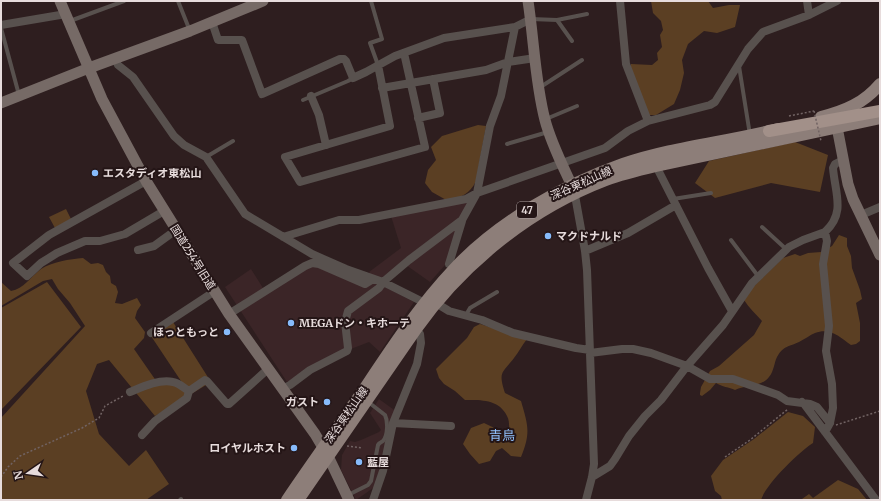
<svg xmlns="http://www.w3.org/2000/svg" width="881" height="501" viewBox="0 0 881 501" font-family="Merriweather,'Noto Sans JP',serif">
  <rect width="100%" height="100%" fill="#2e1e1f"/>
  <path fill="#3b2527" d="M471,199l-25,65 -16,18 -24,-17 -23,21 31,16 -34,50 -11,-10 -18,7 -64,33 -62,-95 26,-18 12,19 42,-26 11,-5 54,17 -1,-2 32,-24 -10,-32z
    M379,399l18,13 -21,74 -20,14 -15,-30 1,-15 8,-14 5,1 6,-2 18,-8 2,-2 -11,-17z"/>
  <path fill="#5b3f23" d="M651,1h57l5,7 16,-3h11l-5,22 -18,6 -13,-2 -16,13 -6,16 2,13 -4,17 -6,14 -18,11h-8l-17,-42v-9l21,1 6,-5 -1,-7 5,-6 -2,-12 3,-5 -2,-9 -8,-8z
    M478,125l8,1 -10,55c-6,13 -15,16 -28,20l-16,-9 -7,-9 3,-13 8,-10 -5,-13 11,-11z
    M795,142l33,13 -8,37 -49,-9 -56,15 -20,-15 14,-22z
    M66,209l5,10 -16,9 -6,-11z
    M839,235l8,3v8l4,10 1,12 8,22 2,9 -6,4 4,20v18l-4,3 -5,1c-11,-8 -21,-18 -36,-12 -5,2 -10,6 -16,9 -10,5 -15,3 -22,15 -3,6 -3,14 -8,20 -7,10 -23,8 -34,13 -6,-3 -13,-3 -19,-7l-6,7 -8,6 -2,-1v-2l1,-6 9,-16 9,-5 35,-31 8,-14c-6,-7 -13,-13 -18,-21l8,-12 31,-30 12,-4 5,2 8,-3 13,-1 11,-6z
    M83,258l8,6 7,-1 5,2 3,7 4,4 1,7 5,3 2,6 -3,11 7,1 15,-6 4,7 -4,6 -2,7 10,14 -1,6 -10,11 25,36 22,-4 -30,-45 22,-14 38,60 -56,34 -46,-56 -12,4 -11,27 13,43 30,32 17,-16 23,34 -23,16h-145v-82l84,-92 -15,-23 -12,-14 -6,-10 -9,2 -42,25v-24l10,9c13,-2 19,-14 30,-22 11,-7 29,-10 42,-11z
    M47,282l34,45 -80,83v-102z
    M480,324l47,15c-5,6 -8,13 -13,19 -12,16 -16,13 -9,35l16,8c7,24 10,32 0,56l-10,-1 -9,-8 -6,3 -6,10 -11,3 -9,-10 -7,-10 8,-16 13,-5 25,12c0,-5 1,-14 -2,-19 -8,-17 -27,-16 -42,-16l-10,-9 -11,-7 -5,-6 -3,-9 31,-31 7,-11z
    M788,412l15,4 12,11 -2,16c-14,9 -47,41 -52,57h-39l-1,-4 -6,-5 -4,-15 12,-16 31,-21z
    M838,480l20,9 9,11 -65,-1 7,-5 4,4z"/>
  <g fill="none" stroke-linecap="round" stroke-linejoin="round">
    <path stroke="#716363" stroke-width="1.5" stroke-dasharray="2 2" stroke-linecap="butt" d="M789,116l25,-5
      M836,425l44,-14
      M347,446l15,2
      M725,457l25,-17 38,-31
      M1,477l7,-10 12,-11 62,-28 17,-10 6,-12 18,-10"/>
    <path stroke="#58514e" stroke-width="4" d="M178,1l12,30
      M371,1l11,38 -12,4 8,22
      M531,19l26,1 30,-6
      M557,20l15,21
      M70,21l54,-20
      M1,28l18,67
      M739,66l11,69
      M539,88l43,-28
      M303,100l45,-19 5,-3
      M546,119l31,-13
      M507,144l41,-12
      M206,157l27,-16
      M673,199l38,-6
      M762,227l24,22
      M731,240l27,36
      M466,315l4,-7 27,-16
      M348,495l20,-10 3,-4 7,-36c1,-2 3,-3 5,-4 5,-6 5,-20 2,-26l-18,-14
      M180,500l1,-1"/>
    <path stroke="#58514e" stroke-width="8" d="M807,1l2,14
      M212,22l6,18h24l20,54 78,-35h4l2,2 7,17 13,-6 29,-16 49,-18 71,-11
      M1,25l65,-11
      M115,59l3,6 15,12 41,59 10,9 22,12 39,57 67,40 34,15 37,13 42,21
      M378,65l12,61 -105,31 15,25 125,-35 -21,-94
      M382,88l104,-18 22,-8 27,-4
      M311,96l8,19 7,30
      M418,118l22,-5 -7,-34
      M648,121l62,-16 5,-3 33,-53 15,-17 46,-17 28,-14
      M656,166l52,102 24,43
      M146,181l-97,54 -36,28 14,13 14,-13 16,-10 28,-12h15l25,-7 39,-23
      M574,190l11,61 2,19 7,194 -2,13 -6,23
      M861,215l19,-8
      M283,237l56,-17h20l107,-21 11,-6 128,-45 23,-17 20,-10 -22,-57 -6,-63
      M138,250l16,-4 22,-16
      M585,251l43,-18 48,-28
      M449,264l13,-43
      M436,303l13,8 33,9 31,13 63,15 14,2
      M229,314l76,-48 7,-3 7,1 46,20 8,-5
      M151,333l64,-42
      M590,353l32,-4h11l18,4 36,13 23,13h23l45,16 9,6 23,3 7,3 13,16
      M282,389l8,-4 20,-15 37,-19 1,-3 -3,-26 3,-11 31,-23 4,-6 26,-22 53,-40 15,-27 13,-67 11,-30 14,-69 16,-8
      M130,392c12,-5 29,-13 43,-10 6,1 11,6 16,9
      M802,402l3,3 71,95
      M393,423l58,3
      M825,432l5,-9 3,-15 -1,-24 -6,-33 3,-25 -6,-62 4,-23 -2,-9c21,-19 10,-39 8,-64l2,-4 8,-4
      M142,435l13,-14 32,-23 2,-7 16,-11 2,1 20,23h2l39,-35
      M592,477l18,-11 5,-7 14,-23 16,-20 16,-16 26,-34 36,-41 29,-42 37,-36 14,-7 22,-8
      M373,500l10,-29 10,-48 24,-59 4,-21 -1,-9 -4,-5"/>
    <path stroke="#766a66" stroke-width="11" d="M60,1l42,98 44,82 83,133 86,120 13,22 21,44
      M528,1c6,39 7,81 17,119 6,23 17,44 27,66
      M1,103l88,-35 101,-37 73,-30
      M837,127l11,57 5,15 27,56"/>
    <path stroke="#8d7e79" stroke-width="12" d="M821,117c24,-6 43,-14 59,-33
      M287,500c25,-37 51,-73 76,-109 28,-42 56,-85 91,-122 44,-47 109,-84 169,-105 50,-17 104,-22 155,-35
      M298,500l118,-171c47,-66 114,-120 190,-149 16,-6 33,-10 50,-14l224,-48"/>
    <path stroke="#a29089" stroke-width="12" d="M769,131l111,-20"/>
    <path stroke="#716363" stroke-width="1.5" stroke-dasharray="2 2" stroke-linecap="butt" d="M814,111l7,30"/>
  </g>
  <g fill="#87bbfb" stroke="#241516" stroke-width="1.5">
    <circle cx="95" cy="173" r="4"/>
    <circle cx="548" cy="236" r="4"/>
    <circle cx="291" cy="323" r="4"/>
    <circle cx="227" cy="332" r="4"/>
    <circle cx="327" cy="402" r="4"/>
    <circle cx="294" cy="448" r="4"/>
    <circle cx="359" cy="462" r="4"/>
  </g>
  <g text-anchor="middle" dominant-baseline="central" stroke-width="4" stroke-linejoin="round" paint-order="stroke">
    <rect fill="#241516" stroke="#aca0a1" stroke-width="1" x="517" y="202" width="20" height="16" rx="3"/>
    <g font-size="10" font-weight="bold" fill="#e7dcdc">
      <text x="527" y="210">47</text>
    </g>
    <g font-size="11" font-weight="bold" fill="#e7dcdc" stroke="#241516" text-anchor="start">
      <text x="103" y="173">エスタディオ東松山</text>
      <text x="556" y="236">マクドナルド</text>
      <text x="299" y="323">MEGAドン・キホーテ</text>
      <text x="219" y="332" text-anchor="end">ほっともっと</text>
      <text x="319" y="402" text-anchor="end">ガスト</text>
      <text x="286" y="448" text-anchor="end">ロイヤルホスト</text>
      <text x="367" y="462">藍屋</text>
    </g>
    <g font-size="11" fill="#e7dcdc" stroke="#241516">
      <text transform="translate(581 183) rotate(-24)">深谷東松山線</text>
      <text transform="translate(193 257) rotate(58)">国道254号旧道</text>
      <text transform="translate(346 415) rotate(-55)">深谷東松山線</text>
    </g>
    <g font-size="13" fill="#92c2fe" stroke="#241516">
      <text x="502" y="435">青鳥</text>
    </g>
  </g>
  <rect width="881" height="501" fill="none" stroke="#e7dcdc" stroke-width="4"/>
  <g transform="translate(28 473) rotate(257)" stroke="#241516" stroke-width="3" paint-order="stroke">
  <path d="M0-3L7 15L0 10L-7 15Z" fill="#e7dcdc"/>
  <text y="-6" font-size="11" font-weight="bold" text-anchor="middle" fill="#e7dcdc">N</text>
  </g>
</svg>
